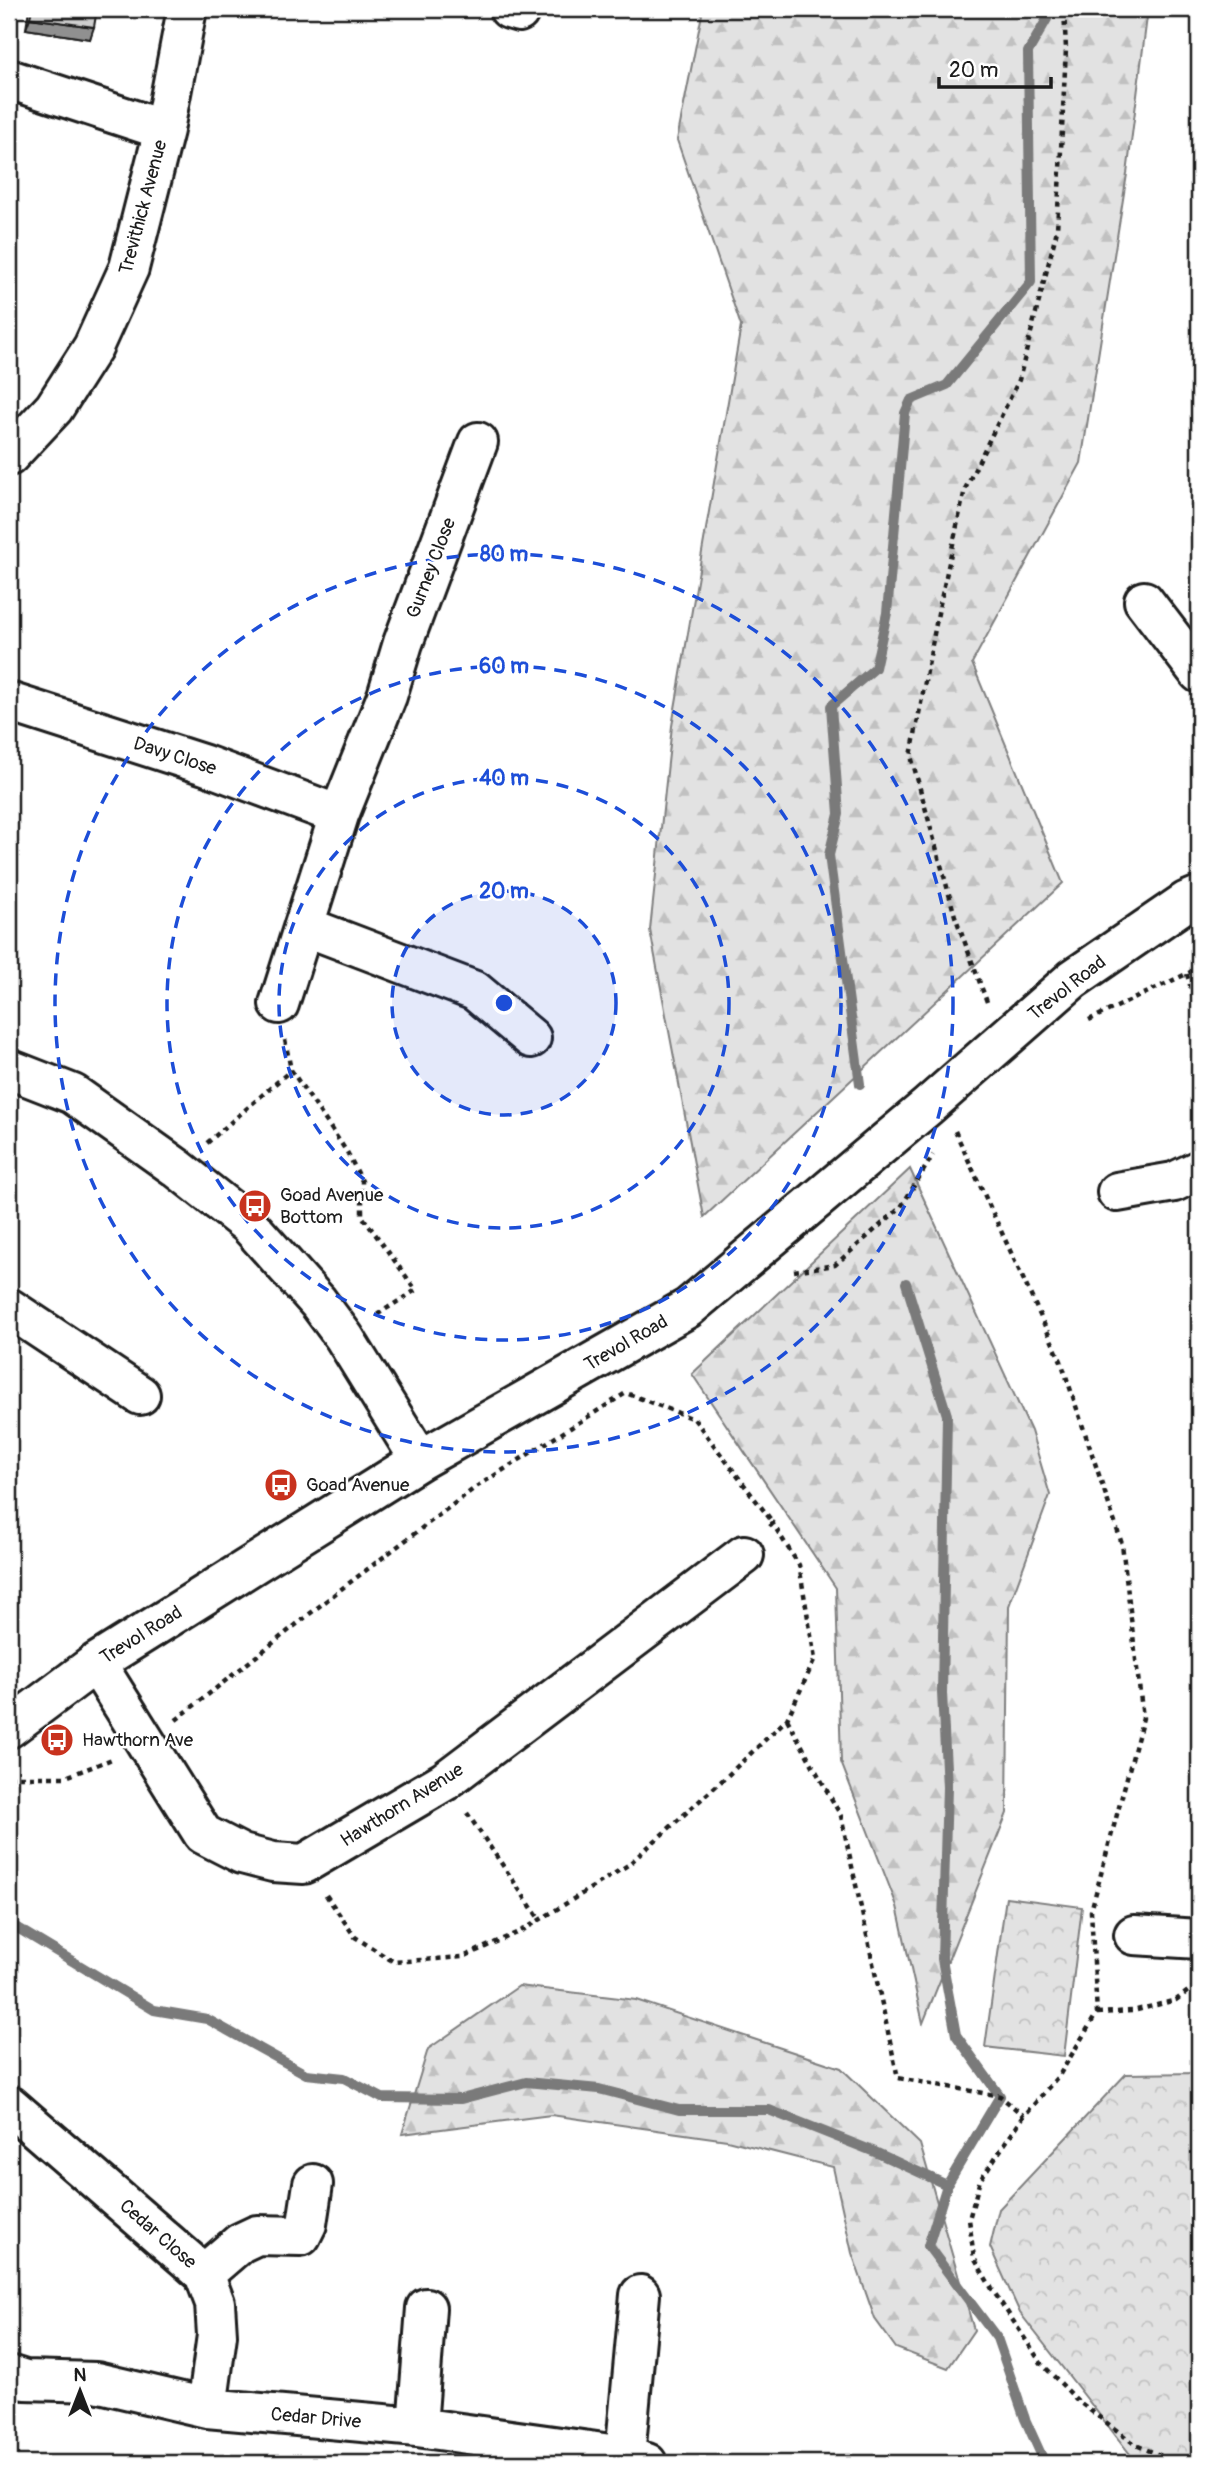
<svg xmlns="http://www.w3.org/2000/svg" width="1208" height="2472" viewBox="0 0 1208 2472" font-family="Pangolin,sans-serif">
  <defs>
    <pattern id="forest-firs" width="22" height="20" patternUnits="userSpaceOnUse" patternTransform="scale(1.75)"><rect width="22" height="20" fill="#e2e2e2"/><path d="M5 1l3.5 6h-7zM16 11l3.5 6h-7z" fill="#c1c1c1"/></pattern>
    <pattern id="park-crowns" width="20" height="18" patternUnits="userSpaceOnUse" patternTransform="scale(1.75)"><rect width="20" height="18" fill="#e2e2e2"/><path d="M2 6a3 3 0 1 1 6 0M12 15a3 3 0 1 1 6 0" fill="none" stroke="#c1c1c1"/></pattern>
  </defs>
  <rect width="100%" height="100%" fill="#fff"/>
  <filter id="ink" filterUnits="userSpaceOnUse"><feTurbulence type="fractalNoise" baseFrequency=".0143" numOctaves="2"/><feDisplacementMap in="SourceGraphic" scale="14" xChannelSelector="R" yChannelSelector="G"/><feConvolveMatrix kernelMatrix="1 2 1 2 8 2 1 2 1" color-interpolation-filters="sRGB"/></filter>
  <g filter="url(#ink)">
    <path fill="url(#forest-firs)" stroke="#7f7f7f" stroke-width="2" d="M703,9h445l-21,165 -46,289 -109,200 91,220 -359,334 -54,-287 22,-204 69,-400 -64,-186z
      M910,1169l121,262 19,64 -41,111 -2,207 -84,210 -26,-117 -56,-144 -5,-174 -144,-214z
      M519,1986l117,14 205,68 79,76 54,186 -26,38 -52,-20 -21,-29 -23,-66 -19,-86 -106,-27 -176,-25 -149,19 26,-85z"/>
    <path fill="url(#park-crowns)" stroke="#7f7f7f" stroke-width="2" d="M1006,1897l76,10 -18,149 -79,-9z
      M1199,2073v390h-62l-117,-150 -30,-66 9,-38 127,-135z"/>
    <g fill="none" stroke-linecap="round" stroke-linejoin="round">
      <path stroke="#7a7a7a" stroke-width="10" d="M860,1084l-31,-229 10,-41 -8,-108 44,-38 12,-55 18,-200 6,-13 36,-15 84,-103 -3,-230 19,-33v-10
        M906,1283l41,132 -5,278 5,94 -5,172 14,76 44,61 -53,89
        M9,1923l145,87 53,9 99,55 38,4 38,20 79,1 65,-17 73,7 80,21h90l106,42 72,33 -19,61 69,92 28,81 19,42 5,2"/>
      <defs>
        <path id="minor" d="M509,9l10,3
          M9,79l155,51
          M9,456l45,-48 39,-61 36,-79 35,-138 23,-121
          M1144,601l55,72
          M9,702l196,63 134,50 -60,189
          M339,815l48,-119 16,-53 75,-201
          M304,926l171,65 56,47
          M9,1069l64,25 104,74 72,57 69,77 26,35 76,123
          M1117,1192l57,-10 25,-12
          M9,1308l131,87
          M96,1663l107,171 39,20 31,8 31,2 141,-83 299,-226
          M9,1728l87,-65 324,-203 268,-152 239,-201 146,-128 114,-78 12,-5
          M1134,1935l65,4
          M9,2105l195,169 11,29 2,32 -10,73
          M204,2274l36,-31 17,-8 44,1 6,-12 6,-40
          M9,2375l16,5 71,2 111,26 210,19 208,29 22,7
          M417,2427l9,-119
          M625,2456l15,-161"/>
      </defs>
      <use href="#minor" stroke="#1c1c1c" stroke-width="44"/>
      <path stroke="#1c1c1c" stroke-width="4.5" stroke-dasharray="5 5" stroke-linecap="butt" d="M1187,974l12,44
        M987,1002l-32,-86 -44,-160 27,-143 27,-124 54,-109 38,-150 9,-181 -2,-40
        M1089,1020l110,-52
        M285,1040l6,30 56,82 15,29v35l54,74 -41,26
        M955,1131l106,230 61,183 21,174 -52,193 6,102 -37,61 -36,42 -44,64 -11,39 5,39 18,31 49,74 37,38 58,44 42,18
        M207,1143l84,-73
        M794,1271l41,-6 66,-58 32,-52
        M787,1719l54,97 57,262 102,18 24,20
        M176,1720l160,-127 140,-106 150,-94 68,26 77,101 2,3 -5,6
        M9,1777h57l46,-18
        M467,1813l73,107
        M326,1895l29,42 39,25 69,-5 62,-28 103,-64 98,-88 61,-58 28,-60 -16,-94 -28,-44
        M1097,2013l36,-2 43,-11 23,-17"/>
      <use href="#minor" stroke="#fff" stroke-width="38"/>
    </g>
    <path fill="#b1b1b1" stroke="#1c1c1c" stroke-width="2" d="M29,9h68l-7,30 -64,-10z"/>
    <path fill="#909090" stroke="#1c1c1c" stroke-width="2" d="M30,18l64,9 -4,12 -64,-10z"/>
    <path fill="#cecece" stroke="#1c1c1c" stroke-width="2" d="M32,9h65l-3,18 -64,-9z"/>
  </g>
  <circle cx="504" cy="1003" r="112" fill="#1d4ed8" fill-opacity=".12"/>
  <g fill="none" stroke="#1d4ed8" stroke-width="3.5" stroke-dasharray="12 9">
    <circle cx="504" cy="1003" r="112"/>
    <circle cx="504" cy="1003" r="225"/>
    <circle cx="504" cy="1003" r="337"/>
    <circle cx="504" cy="1003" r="449"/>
  </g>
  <defs>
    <symbol id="bus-disc" viewBox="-11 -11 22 22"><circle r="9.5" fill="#c8321e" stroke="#fff"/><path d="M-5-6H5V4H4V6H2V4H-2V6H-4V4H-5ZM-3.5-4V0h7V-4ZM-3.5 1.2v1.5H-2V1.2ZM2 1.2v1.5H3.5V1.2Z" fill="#fff"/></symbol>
  </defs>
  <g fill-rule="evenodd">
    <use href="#bus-disc" x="236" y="1187" width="38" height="38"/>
    <use href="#bus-disc" x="262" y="1466" width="38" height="38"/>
    <use href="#bus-disc" x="38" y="1721" width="38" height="38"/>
  </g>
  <g text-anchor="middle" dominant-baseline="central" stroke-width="5" stroke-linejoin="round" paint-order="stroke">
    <g font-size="19" fill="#1c1c1c" stroke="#fff">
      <text transform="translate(143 207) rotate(-75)">Trevithick Avenue</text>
      <text transform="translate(431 568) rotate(-69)">Gurney Close</text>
      <text transform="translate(175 756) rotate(18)">Davy Close</text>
      <text transform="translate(1067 988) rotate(-38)">Trevol Road</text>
      <text transform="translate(626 1343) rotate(-30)">Trevol Road</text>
      <text transform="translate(141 1635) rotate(-32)">Trevol Road</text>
      <text transform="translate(402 1805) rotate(-32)">Hawthorn Avenue</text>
      <text transform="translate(158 2234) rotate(41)">Cedar Close</text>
      <text transform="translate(316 2418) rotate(5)">Cedar Drive</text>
    </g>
    <g font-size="19" fill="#1c1c1c" stroke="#fff" text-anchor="start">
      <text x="280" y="1195">Goad Avenue<tspan x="280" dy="22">Bottom</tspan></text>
      <text x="306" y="1485">Goad Avenue</text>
      <text x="82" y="1740">Hawthorn Ave</text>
    </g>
  </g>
  <circle cx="504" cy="1003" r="10" fill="#1d4ed8" stroke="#fff" stroke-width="3.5"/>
  <g font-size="21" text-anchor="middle" font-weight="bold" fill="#1d4ed8" stroke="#fff" stroke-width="5" stroke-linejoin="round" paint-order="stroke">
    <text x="504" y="561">80 m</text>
    <text x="504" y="673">60 m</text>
    <text x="504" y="785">40 m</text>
    <text x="504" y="898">20 m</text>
  </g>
  <rect width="1208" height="2472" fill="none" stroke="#fff" stroke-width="35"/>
  <rect x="18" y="18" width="1173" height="2437" fill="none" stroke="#1c1c1c" stroke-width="2.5" filter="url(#ink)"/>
  <g transform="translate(80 2391)" stroke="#ffffff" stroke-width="5" paint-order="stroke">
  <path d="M0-5L12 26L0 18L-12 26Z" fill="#1c1c1c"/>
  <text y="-10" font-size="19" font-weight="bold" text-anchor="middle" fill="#1c1c1c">N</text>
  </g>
  <path d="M939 77v10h112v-10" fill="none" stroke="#1c1c1c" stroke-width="3.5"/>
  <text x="949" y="77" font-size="21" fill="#1c1c1c" stroke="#ffffff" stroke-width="5" paint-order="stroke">20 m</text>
</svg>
